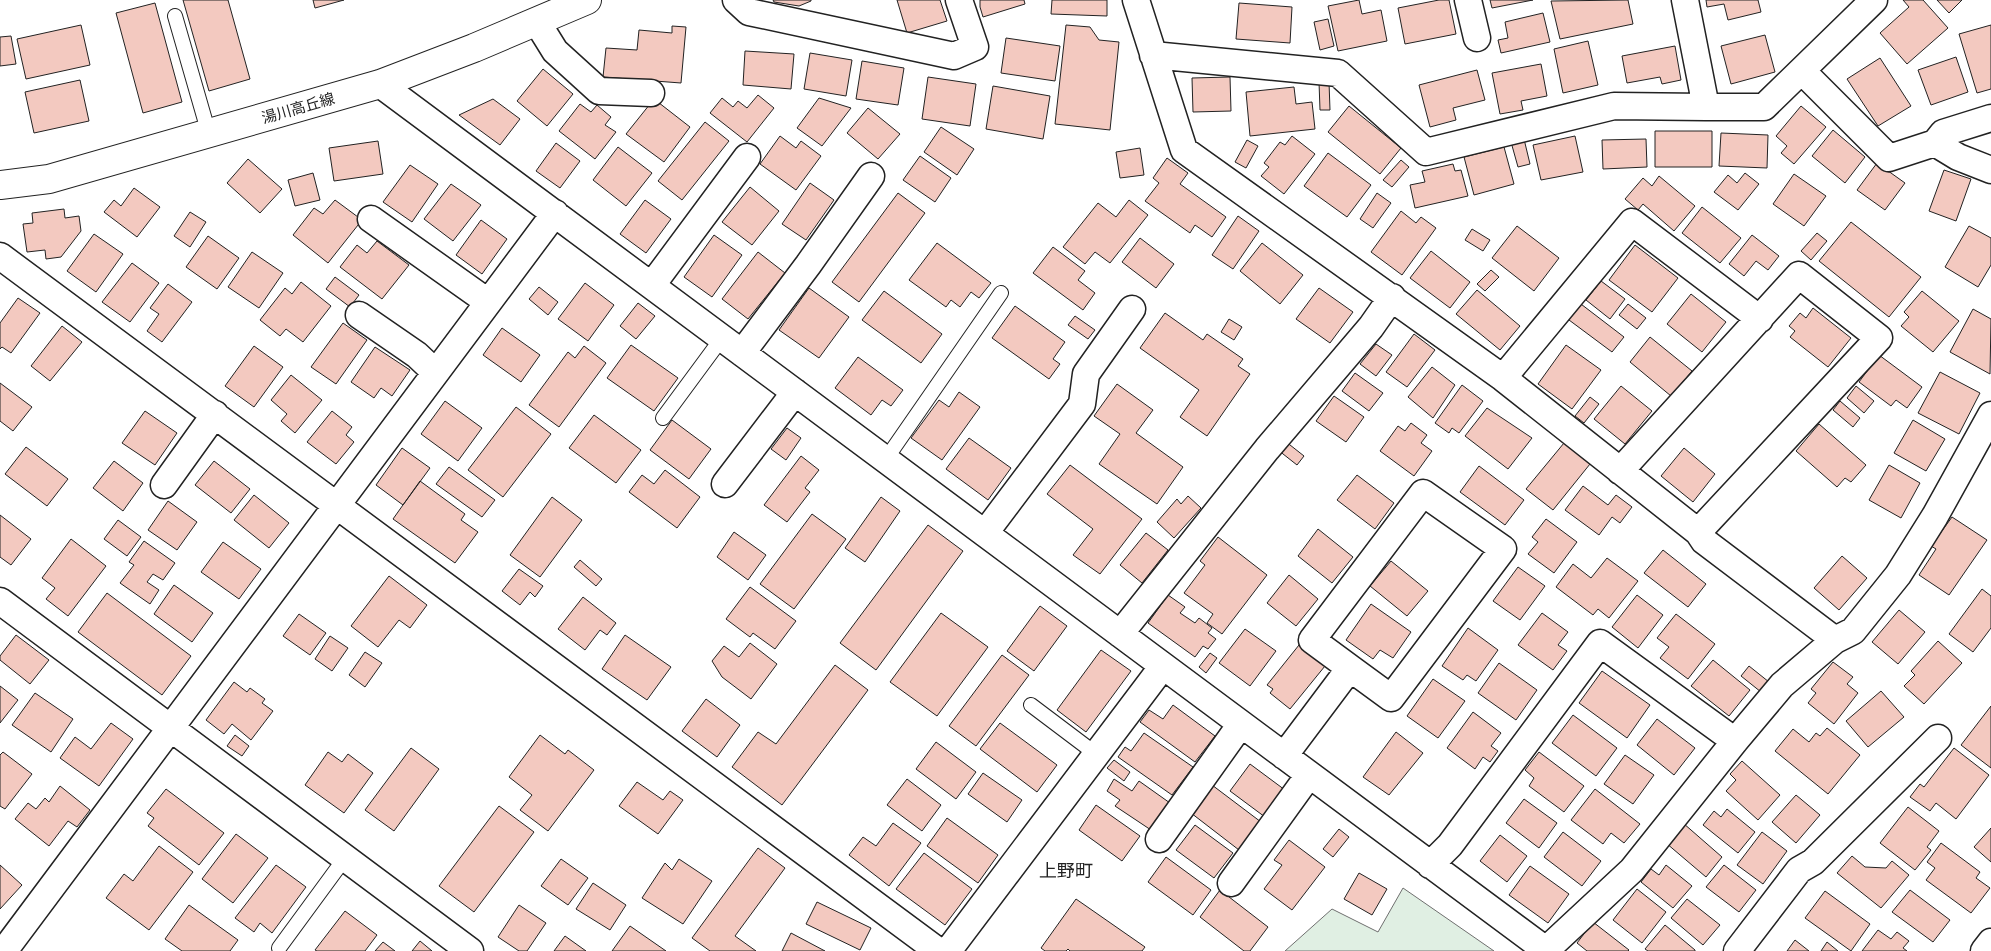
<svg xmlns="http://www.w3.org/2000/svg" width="1991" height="951" viewBox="0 0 1991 951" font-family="Helvetica,'Noto Sans JP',sans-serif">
  <rect width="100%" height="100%" fill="#fff"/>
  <path fill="#e0efe3" stroke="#6f6f6f" d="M1403,888l91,63h-209l47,-42 46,23z"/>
  <path fill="#f3c9c0" stroke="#222" d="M183,0h45l22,79 -41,12z
    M313,0h31l-29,8z
    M773,0h38v1l-12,5 -25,-4z
    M897,0h43l7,21 -40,12z
    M980,0h44l1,4 -42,13 -3,-10z
    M1052,0h55v16l-56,-2z
    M1359,0l3,14 19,-4 6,31 -49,10 -10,-45z
    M1439,0h10l7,34 -51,10 -7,-36z
    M1490,0h43l-41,8z
    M1628,0l5,24 -73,15 -9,-38z
    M1706,0h52l3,12 -33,8 -4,-16 -17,3z
    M1903,0h20l25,28 -41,36 -27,-31 29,-26z
    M1937,0h25l-13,13z
    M155,3l27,99 -39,11 -27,-100z
    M1239,3l53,4 -2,36 -54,-4z
    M1543,13l7,29 -49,11 -3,-13 10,-2 -3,-16z
    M1328,19l6,27 -14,4 -6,-28z
    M81,25l9,40 -64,14 -9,-40z
    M1066,25l24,2 9,13 20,2 -9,88 -55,-6z
    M1991,25v64l-14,4 -18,-59z
    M672,26l14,1 -5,56 -78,-6 3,-29 31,2 2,-20 33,3z
    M1765,35l10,37 -44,12 -10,-38z
    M11,36l5,28 -16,2v-29z
    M1006,38l54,8 -5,35 -54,-8z
    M1588,41l10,44 -35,8 -9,-44z
    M1675,46l6,34 -19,4 -2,-7 -33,6 -5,-27z
    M745,51l49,3 -3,35 -48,-4z
    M810,53l42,7 -6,36 -42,-7z
    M1956,57l12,35 -37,13 -13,-35z
    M1880,58l31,48 -33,20 -31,-47z
    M862,61l42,7 -6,37 -42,-6z
    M1541,64l6,32 -26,5 2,9 -23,4 -8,-41z
    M543,69l30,25 -26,32 -30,-25z
    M1477,70l8,30 -32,8 3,12 -26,7 -11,-42z
    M928,77l48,7 -6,42 -48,-7z
    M1230,77l1,34 -38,1 -1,-34z
    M80,80l9,41 -55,12 -9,-41z
    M1319,82h10l1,28h-10z
    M993,86l57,10 -7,43 -57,-10z
    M1294,87l2,17 16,-2 3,27 -65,7 -4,-44z
    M758,95l16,13 -27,34 -37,-29 12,-15 11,9 5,-6 9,7z
    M819,98l32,10 -29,38 -25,-18z
    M493,99l27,20 -20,26 -41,-30z
    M654,99l36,28 -26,35 -38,-28z
    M580,104l11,8 6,-7 14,12 -6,8 11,7 -21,27 -36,-28z
    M1349,106l52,42 -21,26 -52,-42z
    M1801,106l25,21 -32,37 -13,-11 6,-7 -11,-10z
    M868,108l32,26 -22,25 -31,-26z
    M705,122l24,19 -47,59 -24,-19z
    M941,127l33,22 -17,26 -33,-23z
    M1833,130l32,27 -20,26 -33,-27z
    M1655,131h57v36h-57z
    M1721,133l47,2 -1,33 -48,-2z
    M780,136l16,12 5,-7 20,15 -25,34 -36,-26z
    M1292,136l23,18 -31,40 -23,-18 8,-9 -5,-4 16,-21 5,3z
    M1575,136l8,36 -42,8 -8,-35z
    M1524,139l6,25 -12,3 -7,-25z
    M1646,139l1,28 -44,2 -1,-29z
    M1247,140l11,6 -12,22 -11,-6z
    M378,141l5,33 -49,7 -5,-33z
    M556,143l24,18 -20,27 -24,-17z
    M618,147l34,26 -26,33 -33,-26z
    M1504,147l10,37 -40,11 -10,-38z
    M1140,148l4,27 -24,3 -4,-26z
    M1328,153l43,32 -24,32 -43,-31z
    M920,156l31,22 -16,24 -32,-22z
    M1167,158l21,15 -8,11 46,33 -14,20 -17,-12 -5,8 -45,-32 14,-18 -6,-5z
    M248,159l34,30 -22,24 -33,-30z
    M1401,160l8,7 -17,20 -9,-7z
    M1877,163l28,20 -20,27 -28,-20z
    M1453,164l2,7 6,-1 7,26 -53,12 -5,-23 15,-3 -3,-11z
    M410,165l28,19 -26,38 -29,-20z
    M1944,170l27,9 -15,42 -27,-10z
    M313,173l7,27 -25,6 -7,-26z
    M1745,173l14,11 -21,26 -24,-18 14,-17 9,8z
    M1794,174l32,22 -22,30 -31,-22z
    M1659,176l36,30 -21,25 -31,-27 -5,6 -13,-11 18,-21 9,8z
    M810,183l24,17 -28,40 -24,-16z
    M451,184l30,21 -28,36 -29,-22z
    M750,187l29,24 -27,34 -30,-23z
    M134,188l26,19 -23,30 -33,-25 10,-12 7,6z
    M898,193l27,20 -66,89 -27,-20z
    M1377,193l14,10 -18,25 -13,-9z
    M335,200l27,20 -34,43 -35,-28 21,-27 9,6z
    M645,200l26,19 -25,34 -26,-19z
    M1129,200l19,15 -38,48 -15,-11 -10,12 -22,-17 35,-44 18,14z
    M1702,207l39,31 -21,25 -38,-30z
    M64,209l1,9 14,-2 2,15 -20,26 -15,2 -1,-9 -18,2 -4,-28 10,-1 -1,-10z
    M1401,211l15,12 5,-6 15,11 -34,47 -31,-23z
    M190,212l16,10 -16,25 -16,-11z
    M1238,216l21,15 -26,38 -21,-14z
    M481,220l26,19 -25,35 -26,-19z
    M1851,222l70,55 -32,40 -70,-56z
    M1517,226l42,32 -25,33 -42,-33z
    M1969,226l22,12v27l-13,22 -33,-20z
    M1472,229l18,11 -7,11 -18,-11z
    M1817,233l10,8 -16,19 -10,-9z
    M94,234l29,20 -27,38 -29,-21z
    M714,235l28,20 -30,42 -28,-20z
    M1752,235l27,21 -11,14 -12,-9 -12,15 -15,-12z
    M208,236l31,22 -22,31 -31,-22z
    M1140,238l34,26 -18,24 -34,-26z
    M377,241l32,24 -27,34 -42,-32 17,-22 10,8z
    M937,243l54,40 -12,15 -8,-6 -11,15 -9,-7 -5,7 -37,-27z
    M1262,243l41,32 -23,29 -40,-33z
    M1635,245l43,33 -26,34 -43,-32z
    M1053,247l32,24 -7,9 17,13 -12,17 -50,-37z
    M1431,251l39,31 -20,26 -40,-30z
    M252,252l31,21 -24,35 -31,-21z
    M758,252l27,21 -37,46 -26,-20z
    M132,263l27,20 -29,39 -28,-20z
    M1491,270l8,7 -14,14 -8,-7z
    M335,277l24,18 -9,12 -24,-18z
    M1601,281l24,18 -15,20 -24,-19z
    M301,282l30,24 -28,36 -17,-13 -6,7 -20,-16 25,-32 7,6z
    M585,283l29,22 -26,36 -30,-22z
    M168,284l24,18 -30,40 -15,-11 12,-17 -9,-6z
    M539,287l19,15 -10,13 -19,-16z
    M809,288l40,29 -30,41 -40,-28z
    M1319,288l34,24 -23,31 -34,-24z
    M1477,290l43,36 -20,24 -44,-36z
    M884,291l58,43 -21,29 -59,-43z
    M1922,291l37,30 -26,31 -32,-26 8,-9 -5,-5z
    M1691,294l35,28 -24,30 -35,-28z
    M18,298l22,15 -29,40 -9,-6 -2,2v-26z
    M1577,301l47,36 -12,15 -47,-35z
    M638,303l17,13 -19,23 -16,-13z
    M1628,304l18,14 -9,11 -18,-14z
    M1015,306l50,36 -12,17 7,5 -11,15 -57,-41z
    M1813,308l38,30 -23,29 -38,-30 5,-6 -6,-5 11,-13 6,5z
    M1973,309l18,10 -1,55 -40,-22z
    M1165,313l38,27 4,-6 36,25 -5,7 12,8 -43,62 -27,-19 19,-27 -59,-42z
    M1075,316l20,14 -7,9 -20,-14z
    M1229,319l13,8 -8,13 -13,-8z
    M343,323l24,17 -31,44 -25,-17z
    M62,326l20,16 -32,39 -19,-15z
    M502,328l38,27 -19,27 -38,-27z
    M1414,334l21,16 -28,37 -21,-15z
    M1650,337l42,34 -21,25 -41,-34z
    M1376,344l16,11 -16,21 -16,-12z
    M631,345l47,33 -24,33 -47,-33z
    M1566,345l35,25 -29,39 -34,-25z
    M254,346l29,21 -29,40 -29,-21z
    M584,346l22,17 -47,64 -30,-22 39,-53 7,6z
    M375,347l35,23 -18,26 -11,-8 -7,10 -23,-16z
    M1879,355l43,32 -15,21 -11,-8 -5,6 -32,-24z
    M858,357l45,33 -12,16 -9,-6 -11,15 -36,-27z
    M1432,367l23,18 -22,33 -25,-21z
    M1940,372l40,21 -21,41 -41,-21z
    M1355,373l28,20 -14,18 -27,-20z
    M291,375l31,25 -27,33 -14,-12 6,-7 -16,-14z
    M0,383l32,24 -19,24 -13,-10z
    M1117,384l36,26 -17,23 47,34 -26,37 -58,-40 21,-30 -26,-18z
    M1462,385l21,16 -24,32 -7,-5 -3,5 -14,-10z
    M1621,386l31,25 -27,33 -31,-25z
    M1856,386l18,15 -10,12 -17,-15z
    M959,392l21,15 -38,53 -31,-22 28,-38 10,7z
    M1334,396l30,21 -18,25 -30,-21z
    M1590,397l9,7 -15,19 -9,-7z
    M445,401l37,27 -24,33 -37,-27z
    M1840,401l20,17 -7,9 -20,-17z
    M516,407l35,27 -48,63 -35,-27z
    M1487,408l45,30 -24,31 -43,-33z
    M145,411l32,22 -22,32 -33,-22z
    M332,411l20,16 -6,8 8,7 -18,22 -29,-22z
    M594,415l47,35 -25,33 -47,-35z
    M672,420l39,29 -22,30 -39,-29z
    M1913,420l32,19 -19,32 -32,-18z
    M1411,423l16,12 -6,8 11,8 -18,25 -34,-25 18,-25 7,5z
    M1819,424l47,41 -15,17 -6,-4 -8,9 -41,-36z
    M787,428l14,10 -15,22 -15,-11z
    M969,438l42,30 -23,32 -42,-31z
    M1285,441l19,15 -7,9 -19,-15z
    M1564,443l26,21 -37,46 -27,-21z
    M26,447l42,32 -21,27 -42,-32z
    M402,448l28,20 -27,37 -27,-20z
    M1684,448l31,26 -22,28 -32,-26z
    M801,456l18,14 -14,18 5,4 -23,30 -23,-17z
    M114,461l29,22 -20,28 -30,-23z
    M214,461l36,28 -19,24 -36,-28z
    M1070,465l72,54 -42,55 -27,-19 20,-26 -46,-35z
    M1889,465l31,18 -19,35 -32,-18z
    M1479,466l45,34 -19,25 -45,-33z
    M449,467l46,33 -13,17 -46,-33z
    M665,470l35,27 -23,31 -48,-36 13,-17 12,9z
    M1357,475l37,28 -19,26 -38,-29z
    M420,481l45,33 -4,6 17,12 -23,31 -62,-44z
    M1583,486l25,19 8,-10 16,12 -12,16 -8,-6 -13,18 -34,-25z
    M254,495l35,28 -20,25 -35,-28z
    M1188,496l13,12 -27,30 -17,-16 20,-23 4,5z
    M552,497l30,23 -42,57 -30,-22z
    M881,497l19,14 -35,51 -20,-14z
    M168,501l29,21 -20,28 -29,-20z
    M812,514l34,25 -52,70 -34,-25z
    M0,515l31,24 -20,26 -11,-8z
    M1952,517l35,23 -38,55 -30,-20 17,-26 -5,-3z
    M1546,519l31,23 -23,31 -26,-19 10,-12 -6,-5z
    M118,520l23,17 -14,19 -23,-17z
    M928,525l35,26 -87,119 -36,-27z
    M1318,529l35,28 -21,26 -34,-27z
    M734,532l32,23 -18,25 -31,-23z
    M1146,533l22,17 -26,33 -22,-18z
    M1218,537l49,38 -45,59 -15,-11 6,-9 -29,-21 21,-28 -5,-4z
    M71,539l35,27 -38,50 -22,-17 9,-11 -13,-10z
    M144,541l31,22 -12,17 -10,-6 -6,8 12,8 -9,14 -30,-21 14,-18 -5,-3z
    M223,542l38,27 -22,30 -38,-27z
    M1663,550l43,34 -18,23 -44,-34z
    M1842,556l25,22 -28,32 -25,-22z
    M1607,558l31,23 -29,37 -11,-9 -5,6 -37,-28 17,-23 18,14z
    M580,560l22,19 -6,7 -22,-19z
    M1391,561l37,30 -21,25 -37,-30z
    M1518,567l27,19 -25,34 -27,-19z
    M519,569l24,17 -8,11 -5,-5 -10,13 -18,-14z
    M1289,575l29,24 -22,27 -29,-23z
    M389,576l38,29 -17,23 -11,-8 -21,27 -27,-21z
    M174,585l39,28 -21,29 -38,-28z
    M750,587l46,34 -21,28 -22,-16 -3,4 -24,-18z
    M1982,589l9,7v32l-18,24 -24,-18z
    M107,593l84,63 -29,39 -84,-63z
    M1168,595l17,12 -5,6 15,10 4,-5 13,10 -4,5 8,6 -8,10 -5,-3 -8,11 -47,-34z
    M1637,595l26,20 -25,33 -26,-21z
    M583,597l33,26 -9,12 -7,-5 -15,20 -27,-21z
    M1371,604l40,28 -18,26 -13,-8 -7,9 -27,-19z
    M1040,606l27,20 -33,45 -27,-20z
    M1899,610l26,22 -27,32 -26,-22z
    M941,613l47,34 -51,69 -47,-34z
    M1542,613l26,19 -10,13 9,6 -14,19 -35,-25z
    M299,614l27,19 -16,22 -27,-19z
    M1676,614l39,30 -27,35 -28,-21 9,-11 -12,-9z
    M1468,628l30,22 -22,31 -9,-6 -4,5 -21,-14z
    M1245,629l31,22 -26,35 -31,-23z
    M16,635l33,25 -19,24 -30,-24v-4z
    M625,635l46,32 -24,33 -45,-31z
    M330,636l18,12 -16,23 -17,-12z
    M1938,641l24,22 -38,41 -20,-18 11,-11 -4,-4z
    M750,643l27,21 -26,35 -29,-22 -10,-16 12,-15 15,11z
    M1299,645l26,21 -35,43 -20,-16 3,-4 -6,-4z
    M1101,650l30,21 -45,61 -29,-22z
    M365,652l17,11 -17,24 -16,-12z
    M1210,653l7,5 -11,15 -7,-6z
    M1002,655l27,20 -53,71 -27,-20z
    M1713,660l37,30 -21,26 -38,-30z
    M1833,662l20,15 -6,7 11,9 -24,31 -26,-21 8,-10 -5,-4z
    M1499,663l38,27 -21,30 -38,-27z
    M835,665l33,25 -86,115 -50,-38 26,-35 18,12z
    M1749,666l20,16 -8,10 -20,-16z
    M1602,671l48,34 -23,33 -48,-35z
    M1433,679l32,22 -27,37 -31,-22z
    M234,682l13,10 3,-4 15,11 -3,4 11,8 -22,29 -19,-16 -8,10 -18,-14z
    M0,686l18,14 -18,23z
    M1881,691l23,26 -36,30 -22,-26z
    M35,693l38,26 -22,33 -39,-27z
    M706,699l34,26 -23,32 -35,-26z
    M1173,705l42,31 -20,26 -55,-40 9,-12 14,9z
    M1991,706v62l-30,-23z
    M1473,712l28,21 -10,13 7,5 -8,11 -7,-5 -8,12 -28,-21z
    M1573,715l44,33 -21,28 -44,-33z
    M1657,719l38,29 -21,27 -37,-30z
    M111,723l22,16 -34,47 -39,-28 15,-21 16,12z
    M1000,723l57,42 -20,27 -57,-43z
    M1827,728l33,27 -32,39 -53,-43 18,-22 16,13 7,-9 4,3z
    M1396,732l27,21 -34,42 -26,-18z
    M1144,733l49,34 -21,28 -54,-38 7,-10 6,4z
    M235,735l14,11 -7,10 -15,-10z
    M540,735l25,19 3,-4 26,20 -46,61 -28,-21 12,-15 -23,-18z
    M936,742l40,30 -20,27 -40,-30z
    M411,748l28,21 -45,62 -29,-21z
    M1954,748l35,27 -33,44 -20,-16 -6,8 -20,-14 10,-13 4,3z
    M3,752l29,22 -27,35 -5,-3v-51z
    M328,752l14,10 6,-8 25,19 -29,40 -39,-28z
    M1539,752l45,34 -20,26 -35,-26 5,-8 -9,-8z
    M1625,755l29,20 -21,29 -29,-20z
    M1114,760l16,12 -6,9 -17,-13z
    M1742,761l38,34 -22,25 -32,-29 10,-11 -6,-6z
    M1250,764l35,26 -20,27 -35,-26z
    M983,773l39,27 -15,22 -39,-28z
    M907,779l34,26 -19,26 -35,-26z
    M1114,779l18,12 7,-10 31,22 -19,27 -36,-24 5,-6 -13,-9z
    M637,782l26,18 7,-9 13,9 -25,34 -39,-28z
    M1212,785l49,37 -22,28 -48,-37z
    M60,786l30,24 -13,17 -9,-6 -19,25 -34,-27 13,-16 8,6 9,-11 4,4z
    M166,789l58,44 -25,32 -51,-39 6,-8 -7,-5z
    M1595,789l45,35 -16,19 -13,-10 -8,11 -32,-24z
    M1796,795l24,20 -24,28 -24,-21z
    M1524,799l33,24 -18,25 -33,-25z
    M1096,805l44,31 -18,25 -43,-31z
    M499,806l35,26 -60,80 -35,-26z
    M1908,807l31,24 -12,16 4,3 -16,20 -35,-27z
    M1727,809l28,23 -17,21 -35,-28 11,-14 7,6z
    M947,818l51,37 -20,28 -51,-37z
    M893,823l28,20 -32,43 -40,-31 14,-18 13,9z
    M1683,823l39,34 -16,20 -40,-34z
    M1195,825l38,28 -19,25 -38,-28z
    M1991,828v34l-17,-15z
    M1339,829l10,8 -16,20 -10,-8z
    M1563,832l38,29 -19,25 -38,-29z
    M1762,832l25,19 -24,33 -26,-19z
    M236,834l32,24 -35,45 -31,-24z
    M1500,835l27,21 -20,26 -27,-21z
    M1289,840l36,27 -33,43 -28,-21 18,-24 -8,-5z
    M1941,843l39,29 -4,6 14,10 -19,25 -45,-33 9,-12 -8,-6z
    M159,846l34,26 -44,58 -43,-32 18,-24 9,7z
    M758,848l27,20 -50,68 21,15h-46l-18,-13z
    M924,853l48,36 -27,36 -49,-36z
    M1852,856l13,11 21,1 6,-7 17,14 -28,33 -44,-35z
    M1166,857l45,33 -18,25 -45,-33z
    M561,859l27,19 -20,27 -27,-19z
    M679,859l33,22 -29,43 -41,-26 23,-35 7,7z
    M0,865l22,20 -22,24z
    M276,865l30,22 -34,46 -12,-10 -6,9 -19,-14z
    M1666,865l26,21 -19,22 -32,-26 10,-13 8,6z
    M1724,865l32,25 -17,22 -33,-25z
    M1530,866l39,28 -21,29 -39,-28z
    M1359,873l28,16 -15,26 -28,-16z
    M593,883l33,22 -16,25 -34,-21z
    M1637,889l29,23 -24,31 -29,-23z
    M1220,890l48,37 -18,24h-6l-44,-34z
    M1910,890l40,30 -17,22 -41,-30z
    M1825,891l45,33 -19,27 -46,-33z
    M1076,899l69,48 -3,4h-72l-2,-2 -2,2h-21l-4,-3z
    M1687,899l33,26 -17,20 -32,-27z
    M817,902l54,26 -11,22 -54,-26z
    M189,905l49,35 -8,11h-48l-17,-12z
    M519,905l27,18 -19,28h-8l-21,-14z
    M345,911l32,24 -12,16h-48l-2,-1z
    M1593,922l36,28 -1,1h-41l-10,-8z
    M1665,925l30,25v1h-47l-3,-2z
    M630,926l36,25h-54z
    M1878,930l13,9 6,-7 12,9 -6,7 4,3h-45z
    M791,933l34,18h-43z
    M565,936l21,15h-32z
    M1795,940l14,11h-22z
    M420,941l12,10h-20z
    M383,942l12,9h-20z
    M1827,942l11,9h-17z"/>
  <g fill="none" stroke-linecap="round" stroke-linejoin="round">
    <defs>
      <path id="lane" d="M175,16l34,118
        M663,418l59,-80
        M886,459l115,-166
        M1031,705l65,49
        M279,948l66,-90"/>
      <path id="street" d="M736,0l13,12 205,44 21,-9 -16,-47
        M1136,0l48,150 319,228 195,154 6,9 131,99
        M1468,0l9,38
        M537,22l18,29 44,40 52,2
        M1153,55l185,18 88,79 188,-46 92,1 -21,-107
        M1802,71l87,87 46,-15 23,14 33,13
        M380,84l1167,867
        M1706,107h58l110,-107
        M1935,143l8,-10 48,-15
        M371,219l117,83
        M0,256l938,695
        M652,285l95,-128
        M359,315l58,40 18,17
        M742,353l66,-88 63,-89
        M1503,378l129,-156 128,97
        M1620,471l179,-196 80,63 -181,194
        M725,484l70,-92
        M164,485l51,-71
        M985,533l97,-129 4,-30 46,-65
        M0,601l470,350
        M1120,634l147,-185 104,-122 21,-30
        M1284,756l66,-88 41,30 112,-149 -80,-56 -111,147 38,28
        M1159,839l82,-115
        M1430,865l20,-20 150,-202 135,98
        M1231,883l78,-108
        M1546,950l86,-80 103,-129 47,-56 53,-45 18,-9 45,-56 37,-59 56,-101
        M4,951l551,-738
        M948,951l215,-285
        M1737,951l62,-81 14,-8 125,-124
        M1984,951l7,-9"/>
      <path id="secondary" d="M0,185l49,-6 331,-95 94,-36 113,-48"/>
    </defs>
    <use href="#lane" stroke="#222" stroke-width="16"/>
    <use href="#street" stroke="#222" stroke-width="29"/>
    <use href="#secondary" stroke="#222" stroke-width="30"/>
    <use href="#lane" stroke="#fff" stroke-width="14"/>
    <use href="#street" stroke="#fff" stroke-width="26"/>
    <use href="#secondary" stroke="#fff" stroke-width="28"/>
  </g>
  <g text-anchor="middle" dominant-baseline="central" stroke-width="4" stroke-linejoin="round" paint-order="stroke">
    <g font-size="15" fill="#222" stroke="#fff">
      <text transform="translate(298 108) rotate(-16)">湯川高丘線</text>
    </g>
    <g font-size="18" fill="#222" stroke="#fff">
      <text x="1066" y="871">上野町</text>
    </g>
  </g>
</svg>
